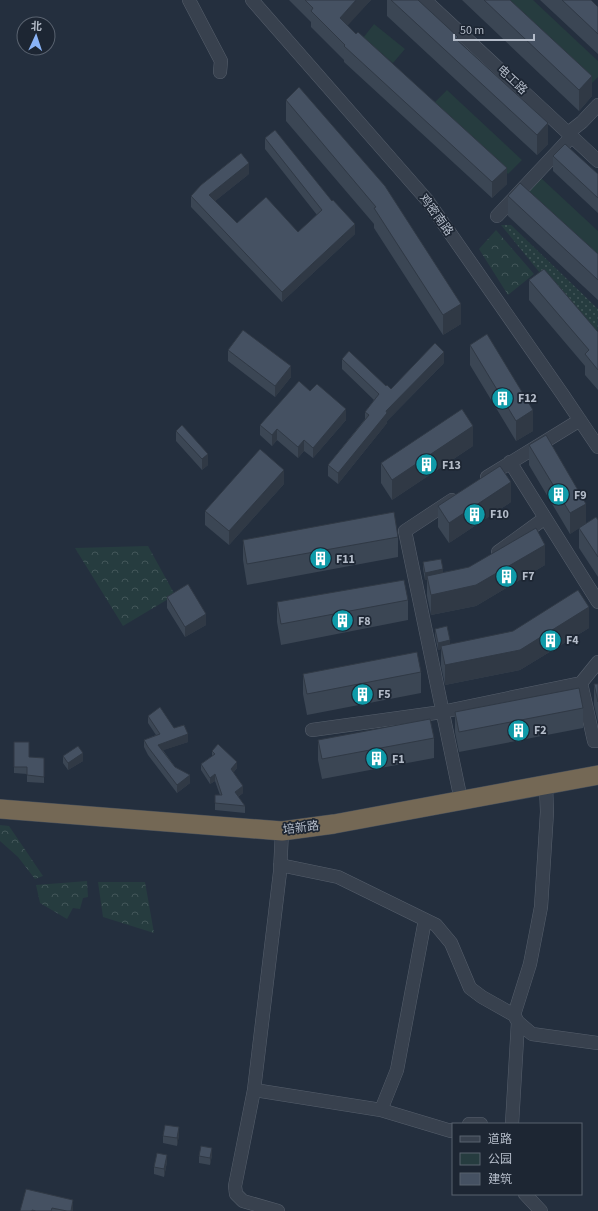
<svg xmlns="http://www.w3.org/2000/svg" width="598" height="1211" viewBox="0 0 598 1211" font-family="'Source Sans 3','Noto Sans SC',sans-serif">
  <defs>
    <pattern id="grass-dots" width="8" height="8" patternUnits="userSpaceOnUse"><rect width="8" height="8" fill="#263c3f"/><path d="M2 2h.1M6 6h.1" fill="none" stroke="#435659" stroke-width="1.8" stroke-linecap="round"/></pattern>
    <pattern id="forest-crowns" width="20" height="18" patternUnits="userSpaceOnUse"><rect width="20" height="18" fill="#263c3f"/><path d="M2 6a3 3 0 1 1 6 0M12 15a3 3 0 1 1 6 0" fill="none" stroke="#435659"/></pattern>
  </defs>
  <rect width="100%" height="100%" fill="#242f3e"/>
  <path fill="url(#grass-dots)" d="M501,225h10l87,84 -1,34z"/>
  <path fill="url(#forest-crowns)" d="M496,230l38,44 -26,21 -29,-46z
    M148,546l27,49 -52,31 -48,-78z
    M0,825l9,1 34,50 -8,3 -17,-22 -18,-16z
    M87,881l1,16 -5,1 -3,11 -7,-1 -6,11 -27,-16 -4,-18z
    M98,882h47l9,51 -51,-16z"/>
  <path fill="#263c3f" d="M499,0h34l65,61v16l-9,9z
    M374,24l31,25 -12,14 -30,-25z
    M447,90l75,70 -14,14 -74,-71z
    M541,178l57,53v33l-73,-69z"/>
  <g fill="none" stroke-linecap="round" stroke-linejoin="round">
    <defs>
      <path id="minor" d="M189,0l32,61 -1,11
        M252,0l175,200 136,195 35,52
        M425,0l173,161
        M568,133l14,-11 16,-17
        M497,216l75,-80
        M510,462l88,140
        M487,477l93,-57
        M452,500l-47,31 56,269
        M498,552l47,-34
        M581,683l13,58h4
        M312,730l130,-18 139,-29 17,-21
        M280,865l58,12 98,48 15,18 19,45 12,9 32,18 4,7 -6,102
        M514,1015l16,-51 11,-57 6,-95 -1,-27
        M518,1022l14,12 66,9
        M254,1090l127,20 70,21 2,-1
        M381,1110l16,-40 28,-150
        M469,1124h12
        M525,1194l16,17
        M278,1211l-35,-10 -7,-7 -1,-8 19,-96 26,-218 2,-41"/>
      <path id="highway" d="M0,809l282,22 52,-7 264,-49"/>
    </defs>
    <use href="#minor" stroke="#565f6c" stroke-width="14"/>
    <use href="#highway" stroke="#434c59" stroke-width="20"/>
    <use href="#minor" stroke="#38414e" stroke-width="13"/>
    <use href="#highway" stroke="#746855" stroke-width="19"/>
  </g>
  <path fill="#3b4654" d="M289,0h82l-24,25 160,159 -15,14 -148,-136v-2l-33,-33v-5z
    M387,0h31l40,42 90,102 -11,11 -150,-139z
    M462,0h48l82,96 -13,15z
    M540,0h51l7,7v47z
    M299,87l162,237 -18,11 -69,-107v-4l-88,-103v-21z
    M265,138l90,96 -73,68 -91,-95v-11l58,-22 -34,27 22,22 61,9 19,-17 -52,-66z
    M553,156l45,18v39l-45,-42z
    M508,196l90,58v46l-90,-84z
    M529,280l69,52v58l-13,-15v-9l-56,-66z
    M470,345l63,86 -17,10 -46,-76z
    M228,350l63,27 -16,20 -47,-36z
    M342,359l49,30 53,-26 -57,58v2l-49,61 -10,-8v-11l37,-46v-7l9,-12 -32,-31z
    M310,391l36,29 -33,38 -9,-7 -6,7 -21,-18 -5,6 -12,-11v-10z
    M176,431l32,34 -6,5 -26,-29z
    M529,445l57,79 12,-4v57l-19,-29v-20l-9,6 -41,-69z
    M473,446l-81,54 -11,-17v-20z
    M284,484l-55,61 -24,-20v-14z
    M511,502l-62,41 -11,-16v-21z
    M398,537v20l-151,28 -4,-25v-20z
    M423,562l20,10 102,-7 -69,41 -45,9 -4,-19v-16h-2l-2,-11z
    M167,597l39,28 -21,12 -18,-29z
    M408,600v20l-127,25 -4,-23v-20z
    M589,628l-69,42 -75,15 -4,-19v-17l-3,1 -3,-14v-7l15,15z
    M421,672v21l-114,22 -4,-21v-20z
    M594,684h4v38l-4,-17z
    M583,708v20l-124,24 -4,-20v-20z
    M148,716l26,12 14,14 -25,8 12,17 15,16 -13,10 -29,-38 -4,-8v-7l12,-5 -8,-12z
    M434,738v20l-112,21 -4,-19v-20z
    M212,751l25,17 -4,5 10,20 -5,4 7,9v7l-30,-3v-15h5l-5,-14 -5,3 -9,-14v-6l11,-8z
    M63,756l20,5 -15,9 -5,-7z
    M29,757l15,1v25l-17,-1v-8l-13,-1v-6z
    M179,1135l-2,11 -14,-3v-7z
    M212,1155l-2,10 -11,-2v-7z
    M167,1162l-3,15 -10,-3v-7z
    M73,1200v11h-53z"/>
  <path fill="#303945" d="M356,0h15l-31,34v-16z
    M592,76v20l-13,15v-21z
    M548,123v21l-11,11v-20z
    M249,163v11l-40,32v-11z
    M507,168v16l-15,14v-16z
    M355,224v10l-73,68v-10z
    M461,304v20l-18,11v-20z
    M444,352v11l-57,58v2l-49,61v-11l48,-62z
    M291,366v11l-16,20v-11z
    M346,409v11l-33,38v-10z
    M533,410v21l-17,10v-20z
    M473,426v20l-81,54v-20z
    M277,429v11l-5,6v-11z
    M304,440v11l-6,7v-11z
    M208,454v11l-6,5v-11z
    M284,470v14l-55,61v-14z
    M511,482v20l-62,41v-20z
    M586,504v20l-16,10v-21z
    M545,545v20l-69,41 -45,9v-20z
    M443,569v7h-16v4h-2v-7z
    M589,607v21l-69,42 -75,15v-20z
    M206,614v11l-21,12v-10z
    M450,640v7l-9,-1v3l-3,1v-7z
    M188,734v8l-30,10v-7z
    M83,753v8l-15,9v-7z
    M237,762v6l-6,7v-6z
    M215,774v7l-5,3v-6z
    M190,775v8l-13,10v-8z
    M243,786v7l-8,6v-7z
    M179,1127v8l-2,11v-8z
    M212,1148v7l-2,10v-7z
    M167,1155v7l-3,15v-8z
    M73,1200v11h-2z"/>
  <path fill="#455162" stroke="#303945" d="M305,0h51l-16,18 16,16 2,-2 149,136 -15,14 -148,-136 1,-1 -34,-34 2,-3z
    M391,0h27l40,37 -2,2 92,84 -11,12z
    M484,0h26l82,76 -13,14z
    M562,0h29l7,7v27z
    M299,87l86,99 76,118 -18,11 -69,-107 2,-1 -90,-107z
    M275,130l57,71 1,-1 22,24 -73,68 -91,-96 10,-11 40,-32 8,10 -40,32 28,28 29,-26 32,35 24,-22 -57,-72z
    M565,144l33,30v24l-45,-42z
    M520,183l78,71v26l-90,-84z
    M544,269l54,63v38l-13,-16 4,-4 -60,-70z
    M243,330l48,36 -16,20 -47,-36z
    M487,334l46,76 -17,11 -46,-76z
    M435,343l9,9 -58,59 1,2 -49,60 -10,-8 41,-50 -4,-3 14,-18 -37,-35 7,-8 37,35 1,-1 4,4z
    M299,381l11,10 7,-7 29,25 -33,39 -9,-8 -6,7 -21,-18 -5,6 -12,-10z
    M462,409l11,17 -81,54 -11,-17z
    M182,425l26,29 -6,5 -26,-28z
    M546,435l40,69 -16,9 -41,-68z
    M260,449l24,21 -55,61 -24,-20z
    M500,466l11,16 -62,41 -11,-17z
    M394,512l4,25 -151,27 -4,-24z
    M596,517l2,3v37l-19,-29z
    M536,528l9,17 -69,40 -45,10 -4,-19 42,-9z
    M441,559l2,10 -18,4 -2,-11z
    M404,580l4,20 -127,24 -4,-22z
    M188,584l18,30 -21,13 -18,-30z
    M578,590l11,17 -69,43 -75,15 -4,-19 72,-15z
    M447,626l3,14 -12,3 -3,-14z
    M417,652l4,20 -114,22 -4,-20z
    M594,684h4v18z
    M579,688l4,20 -124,24 -4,-20z
    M160,707l14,21 10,-3 4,9 -30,11 17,22 15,8 -13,10 -29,-38 -4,-7 16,-6 -12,-18z
    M430,719l4,19 -112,21 -4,-19z
    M14,742h15v15l15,1v19l-17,-2v-8h-13z
    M218,744l19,18 -6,7 12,17 -8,6 10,14 -30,-3v-8h7l-7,-21 -5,4 -9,-14 14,-10 -3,-3z
    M78,746l5,7 -15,10 -5,-7z
    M165,1125l14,2 -2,11 -14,-2z
    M201,1146l11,2 -2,10 -11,-2z
    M157,1153l10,2 -3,14 -10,-2z
    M26,1189l47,11 -2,11h-4l-15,-3 -1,3h-15l-4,-1v1h-12z"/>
  <defs>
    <symbol id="building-disc" viewBox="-11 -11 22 22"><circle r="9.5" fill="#0f9aa8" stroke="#1d2633"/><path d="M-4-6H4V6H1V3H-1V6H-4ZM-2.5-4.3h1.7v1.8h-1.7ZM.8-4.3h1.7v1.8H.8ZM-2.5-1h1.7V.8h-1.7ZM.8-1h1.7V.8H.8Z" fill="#fff"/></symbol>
  </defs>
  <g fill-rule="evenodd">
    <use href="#building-disc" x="490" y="386" width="25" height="25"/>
    <use href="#building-disc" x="414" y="452" width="25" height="25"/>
    <use href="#building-disc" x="546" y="482" width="25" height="25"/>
    <use href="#building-disc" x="462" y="502" width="25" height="25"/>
    <use href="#building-disc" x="308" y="546" width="25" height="25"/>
    <use href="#building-disc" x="494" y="564" width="25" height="25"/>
    <use href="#building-disc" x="330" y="608" width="25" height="25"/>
    <use href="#building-disc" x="538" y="628" width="25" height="25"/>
    <use href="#building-disc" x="350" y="682" width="25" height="25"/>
    <use href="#building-disc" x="506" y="718" width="25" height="25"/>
    <use href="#building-disc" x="364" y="746" width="25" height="25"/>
  </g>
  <g text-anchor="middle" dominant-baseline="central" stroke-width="3.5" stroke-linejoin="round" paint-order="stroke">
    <g font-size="12" fill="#b4bcc9" stroke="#1d2633">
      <text transform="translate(512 80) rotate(43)">电工路</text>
      <text transform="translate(436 215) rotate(54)">鸡密南路</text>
      <text transform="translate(301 828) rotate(-7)">培新路</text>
    </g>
    <g font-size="12" font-weight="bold" fill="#b4bcc9" stroke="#1d2633" text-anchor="start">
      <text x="518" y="398">F12</text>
      <text x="442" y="465">F13</text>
      <text x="574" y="495">F9</text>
      <text x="490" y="514">F10</text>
      <text x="336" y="559">F11</text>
      <text x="522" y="576">F7</text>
      <text x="358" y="621">F8</text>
      <text x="566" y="640">F4</text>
      <text x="378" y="694">F5</text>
      <text x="534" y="730">F2</text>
      <text x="392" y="759">F1</text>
    </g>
  </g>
  <rect x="452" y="1123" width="130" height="72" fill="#1d2633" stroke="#59626f"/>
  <rect x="460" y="1136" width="20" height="6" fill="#38414e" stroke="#59626f"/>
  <text x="488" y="1143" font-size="12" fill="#b4bcc9">道路</text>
  <rect x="460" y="1153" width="20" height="12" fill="#263c3f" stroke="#59626f"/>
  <text x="488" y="1163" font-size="12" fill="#b4bcc9">公园</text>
  <rect x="460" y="1173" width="20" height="12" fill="#455162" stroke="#59626f"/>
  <text x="488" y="1183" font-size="12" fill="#b4bcc9">建筑</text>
  <g transform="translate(36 36) rotate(3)"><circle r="19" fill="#1d2633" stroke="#59626f"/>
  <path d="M0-3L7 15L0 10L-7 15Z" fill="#8ab4f8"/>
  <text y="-6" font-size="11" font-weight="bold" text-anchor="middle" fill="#b4bcc9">北</text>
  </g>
  <path d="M454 34v6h80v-6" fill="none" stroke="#b4bcc9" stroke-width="2"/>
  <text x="460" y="34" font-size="12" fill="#b4bcc9" stroke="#1d2633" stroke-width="3" paint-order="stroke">50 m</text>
</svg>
